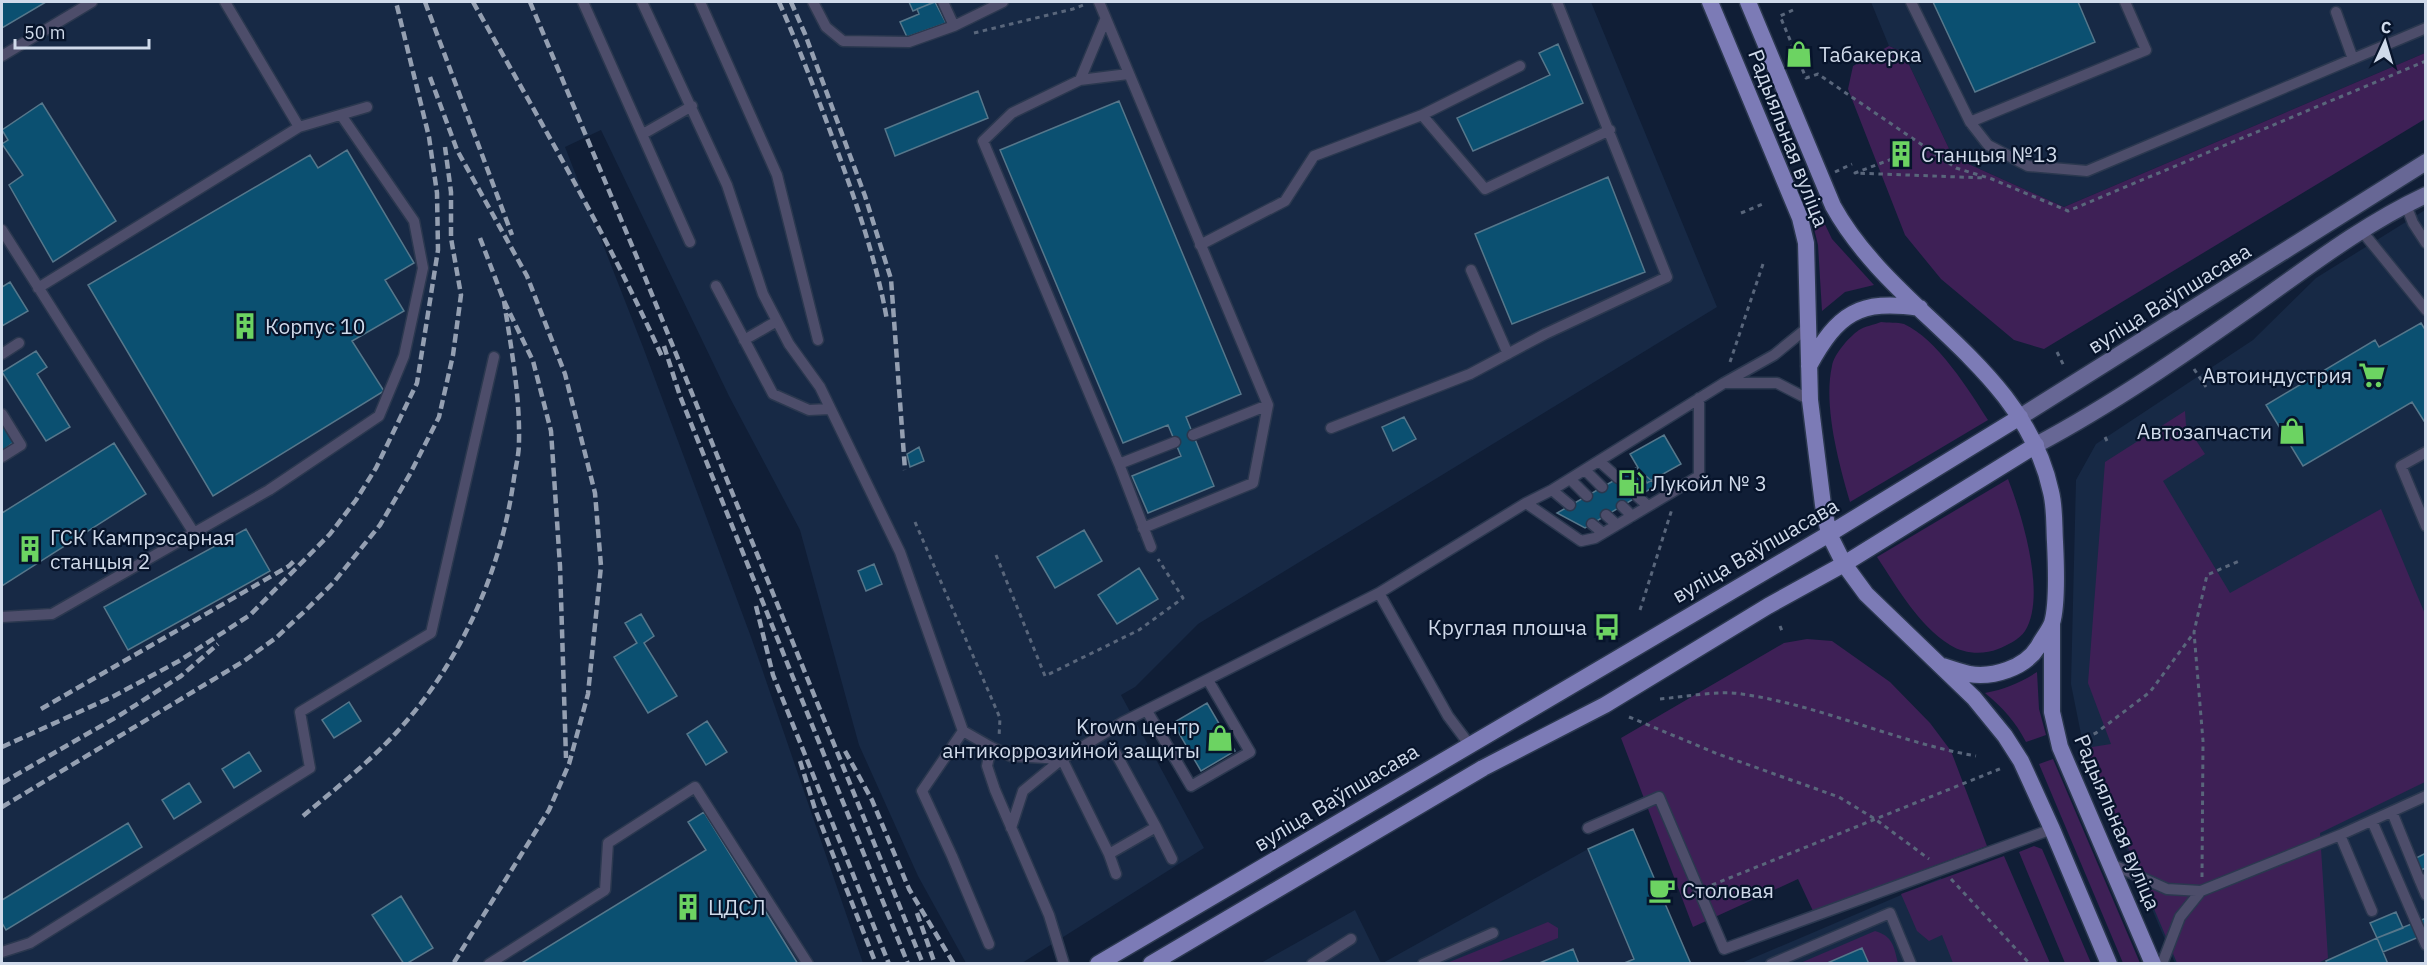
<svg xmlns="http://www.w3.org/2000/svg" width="2427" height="965" viewBox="0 0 2427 965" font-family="'IBM Plex Sans',sans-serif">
  <rect width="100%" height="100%" fill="#101e36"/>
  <path fill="#172945" d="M2,2h1589l126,305 -519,317 -63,63 -14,8 83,153 -182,115h-56l-48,-87 -59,-131 -59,-215 -71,-134 -128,-266 -36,17 78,200 108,290 112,326 -861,1z
    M1871,2h554v51l-361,154 -111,-50 -50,-105 -14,-6z
    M2425,210v753h-250l-91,-214 -13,-65 5,-204 20,-36 157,-104 63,-62z
    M1633,829l58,134 -310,1 207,-115z
    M1941,878l37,85 -239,1z
    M1355,910l26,53 -122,1z"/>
  <path fill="#3e2056" d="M1889,46l14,6 50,105 111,50 361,-154v66l-381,230 -30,-9 -73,-61 -36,-44 -57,-146 5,-23z
    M1812,208h5l15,31 42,46 -29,7 -23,19 -4,-66 -8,-33z
    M1881,322c7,1 17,0 23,2 33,15 65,66 84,96l-138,82c-11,-38 -27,-96 -18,-136 2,-12 17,-29 27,-36 6,-4 15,-5 22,-8z
    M2185,411l1,14 19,29 -42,27 67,112 151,-84 44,105v168l-105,51 8,125 -12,6 -139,-1 -91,-215 25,-4 -23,-61 17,-221z
    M2008,479c14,36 39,117 17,152 -5,8 -19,15 -27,18 -15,6 -34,5 -48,-4 -32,-20 -53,-58 -73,-88z
    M1807,639l25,2 58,41 40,41 21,28 36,95 -174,65 -15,-32 -105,48 -72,-189 163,-95z
    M2037,672l2,37 7,26 -20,7c-11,-21 -23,-34 -41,-49 20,-4 35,-10 52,-21z
    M2053,759l87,204h-17l-84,-199z
    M2034,846l8,3 49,114h-26l-46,-111z
    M2004,856l46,107h-97l-11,-28 -13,6 -12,-10 -16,-37z
    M1548,922l10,6v10l-62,25h-49z
    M1875,931c18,5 19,16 23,32h-29l-7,-15 -37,15 -27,1z"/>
  <path fill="#0b5071" stroke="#56778b" stroke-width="1.5" d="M2,2h44l-44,26z
    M909,2h25l-21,9z
    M935,2l11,21 -39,14 -7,-15 19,-8 -2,-5z
    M1933,2h145l17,40 -120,50z
    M1558,44l25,59 -110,48 -16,-33 93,-43 -11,-22z
    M978,91l10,27 -93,38 -10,-27z
    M1119,101l122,293 -55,23 28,69 -66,27 -16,-37 49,-20 -13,-31 -45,18 -123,-293z
    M42,103l74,118 -63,41 -44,-77 14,-10 -21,-31 6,-4 -6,-10z
    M1903,147l4,11 -8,3 -5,-10z
    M347,150l67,113 -29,17 19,31 -52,30 32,50 -171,105 -125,-211 222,-130 8,13z
    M1608,177l37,95 -133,52 -37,-90z
    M10,282l18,29 -26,15v-39z
    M2421,323l5,8v89l-2,1 -12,-19 -109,64 -37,-61 109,-65 4,7z
    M36,351l11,16 -10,7 33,53 -24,14 -44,-69z
    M1404,417l12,22 -23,12 -11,-24z
    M2,421l13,20 -13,10z
    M1664,435l17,29 -34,19 -17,-29z
    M114,443l32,51 -144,92v-73z
    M919,447l5,14 -14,6 -3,-13z
    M1636,468l21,17 -72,43 -28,-15z
    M246,529l24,42 -142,79 -24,-43z
    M1084,530l18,31 -47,27 -18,-31z
    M874,564l8,20 -16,7 -8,-20z
    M1139,568l19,31 -41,25 -19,-29z
    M641,614l13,22 -10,7 33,53 -29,17 -34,-56 23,-14 -12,-20z
    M349,702l12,19 -27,17 -12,-18z
    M1207,703l28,48 -34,20 -28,-48z
    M707,721l20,31 -21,13 -19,-31z
    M249,752l12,19 -27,17 -12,-19z
    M189,783l12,19 -27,17 -12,-19z
    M704,812l94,152h-278l186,-114 -18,-28z
    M128,823l14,24 -136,83 -4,-7v-23z
    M1633,829l58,135h-69l12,-5 -46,-110z
    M2426,853v15l-5,2 -5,-12z
    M401,896l32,52 -27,16h-2l-32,-49z
    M2396,912l7,16 -26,10 -7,-15z
    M2426,918v16l-43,18 -6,-14z
    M2377,938l11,26h-61l-1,-3z
    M1862,948l7,16h-44z
    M1573,949l6,15h-42z"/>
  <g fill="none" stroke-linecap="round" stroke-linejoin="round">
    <defs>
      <path id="service" d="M225,2l74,125 68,-20
        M583,2l107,240
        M642,2l85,183 36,109 26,50 31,43 80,165 63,179 28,16 20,9 51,3 61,-37 256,-129
        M700,2l77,173 41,165
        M813,2l13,25 17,14 66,1 45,-16 -11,-24
        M1099,2l169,403 -15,78 -110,45
        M1911,2l59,120 18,23 40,21 59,5 339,-143
        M2336,12l17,47
        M1105,20l-25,60 -68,33 -29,28 136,323 32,83
        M954,26l49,-24
        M2,56l90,-54
        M1080,80l48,-6
        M1422,115l98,-49
        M1970,122l176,-72 -21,-48
        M643,134l49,-28
        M2406,205l7,18 13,20
        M2,230l192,303
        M2361,230l65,80
        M1200,245l85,-44 29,-45 108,-41 63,74 125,-59
        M1471,270l37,84
        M716,286l57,108 36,16 21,-1
        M38,288l261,-161
        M744,340l33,-19
        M2,354l17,-11
        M1727,383h50l33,17
        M2,414l19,31 -19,12
        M1331,428l139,-54 75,-40 122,-57 -110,-275
        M1193,435l75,-30
        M2426,452l-25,14 25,60
        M1599,461l19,17
        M1119,464l56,-22
        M1585,470l17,17
        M1570,479l17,17
        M1552,490l18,15
        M1637,496l11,10
        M1526,503l55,38 14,-3 104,-62v-78
        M1622,506l10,10
        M1606,515l11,10
        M1592,524l11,9
        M2,617l50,-3 217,-124 110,-74 25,-60 19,-88 -9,-47 -73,-106
        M1147,711l44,75 59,-34 -42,-72
        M963,731l-41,60 30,65 37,88
        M1469,744l-21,-28 -69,-123 147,-90 26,-13 172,-107 50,-28 33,-27
        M991,747l-4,19 8,24 54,125 15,49
        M2392,812l28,69 6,-2
        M2372,821l54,124
        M1156,827l16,32
        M1011,828l12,-37 39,-32 47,95 7,20
        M1588,828l71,-31 65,152 328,-120
        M2340,835l32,76
        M1109,854l47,-27 -42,-77
        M2109,863l58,26 34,2 139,-56 86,-39
        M2420,881l6,14
        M2,952l28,-9 280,-175 -10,-56 131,-79 63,-276
        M489,964l116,-74 3,-47 87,-56 113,177
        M1312,964l39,-25
        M1423,964l70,-31
        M1771,964l119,-51 21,51
        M2162,964l18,-47 21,-26"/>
      <path id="secondary" d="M2020,417l406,-255
        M2036,445c77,-41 149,-91 220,-141 55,-39 108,-80 170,-109"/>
      <path id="primary" d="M1710,2l90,216 6,25 4,157 13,105 6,29 15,30 22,30 108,104 31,38 16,25 31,68 57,135
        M1748,2l85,204c59,107 191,159 218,286 4,16 3,33 4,50 1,21 3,61 -3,81 -3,8 -10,16 -14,24 -13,21 -45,31 -69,27 -8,-2 -17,-5 -26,-8
        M1809,366c29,-53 50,-67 111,-58
        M2052,624v88l8,35 93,217
        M1098,964l731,-430 191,-117
        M1151,964l332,-196 122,-63 163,-99 76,-42 192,-119"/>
    </defs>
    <use href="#service" stroke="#2b384f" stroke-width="13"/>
    <use href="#secondary" stroke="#2b384f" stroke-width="19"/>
    <use href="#primary" stroke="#2b384f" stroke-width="19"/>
    <path stroke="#59667b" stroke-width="3" stroke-dasharray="4.5 4.5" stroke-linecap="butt" d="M1793,10l-13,6 26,62 12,-4 138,94 36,11 76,32 358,-150
      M974,33l99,-24 13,-5
      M1892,159l-37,14 131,5
      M1835,172l17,-8
      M1741,213l24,-10
      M2057,352l8,16
      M1730,362l33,-98
      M2194,369l12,18
      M2105,437l3,6
      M915,522l85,196 -1,19
      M1738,554l5,7
      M996,555l49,121 94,-46 44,-32 -25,-39
      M1640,610l32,-101
      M1780,626l2,5
      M1607,627l8,14
      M1660,699c24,-2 61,-9 82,-5 81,12 154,48 234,62
      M1629,717l89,37 121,43 36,22 54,40
      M2077,741l19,-8 54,-41 43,-58
      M2202,877l1,-136 -9,-109 13,-57 32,-14
      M1951,879l79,85
      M1712,885l290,-117"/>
    <use href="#service" stroke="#4d4d6a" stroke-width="10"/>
    <use href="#secondary" stroke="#676795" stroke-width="16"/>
    <use href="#primary" stroke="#7c7bb6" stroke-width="16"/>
    <path stroke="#949fb1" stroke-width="4.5" stroke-dasharray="9 4.5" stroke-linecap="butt" d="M425,2l87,233
      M473,2c66,117 135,234 190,357
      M530,2l108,258 285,704
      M779,2c20,45 37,91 54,137 22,60 43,119 54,181
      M791,2l14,32 60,162 26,83 14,191
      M430,77l27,73 70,126 38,98 30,119 6,73 -13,128 -19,70 -20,46 -96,154
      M480,238l24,63 29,60 18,70 9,135 6,192
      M664,346l16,50 228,568
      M756,606l17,69 116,289
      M41,709l248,-143 5,-5
      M2,747l110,-50 67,-36 71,-46 80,-81 26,-34 20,-32 41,-85 21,-133 -1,-57 -8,-56 -33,-135
      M845,751l27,49 37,89 45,75
      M800,761l15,48 61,155
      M2,783l118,-68 61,-39 37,-32
      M2,807l242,-146 33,-24 30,-28 26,-26 47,-58 30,-51 29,-57 14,-62 8,-60 -10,-57v-46l-6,-45
      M303,816c31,-26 64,-52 92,-82 65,-70 106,-161 119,-256 2,-12 5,-24 5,-36 1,-47 -8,-95 -15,-141
      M917,913l18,51"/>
  </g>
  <defs>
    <symbol id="shop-bare" viewBox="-9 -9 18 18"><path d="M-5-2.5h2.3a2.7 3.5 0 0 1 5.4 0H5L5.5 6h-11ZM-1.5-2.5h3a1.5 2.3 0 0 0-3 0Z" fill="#6cd362" stroke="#07142b" stroke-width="2.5" paint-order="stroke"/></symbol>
    <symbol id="building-bare" viewBox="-9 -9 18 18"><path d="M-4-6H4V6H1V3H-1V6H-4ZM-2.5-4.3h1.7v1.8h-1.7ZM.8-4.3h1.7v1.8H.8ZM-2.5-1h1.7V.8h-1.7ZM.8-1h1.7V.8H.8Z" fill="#6cd362" stroke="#07142b" stroke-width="2.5" paint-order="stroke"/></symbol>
    <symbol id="supermarket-bare" viewBox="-9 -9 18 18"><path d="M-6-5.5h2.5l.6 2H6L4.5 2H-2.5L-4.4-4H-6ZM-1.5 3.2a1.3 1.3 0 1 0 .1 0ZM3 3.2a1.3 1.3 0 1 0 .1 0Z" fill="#6cd362" stroke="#07142b" stroke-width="2.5" paint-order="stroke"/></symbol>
    <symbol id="fuel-bare" viewBox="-9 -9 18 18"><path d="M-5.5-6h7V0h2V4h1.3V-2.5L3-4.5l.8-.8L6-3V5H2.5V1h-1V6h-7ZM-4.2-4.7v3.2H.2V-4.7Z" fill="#6cd362" stroke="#07142b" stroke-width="2.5" paint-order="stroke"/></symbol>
    <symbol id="bus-bare" viewBox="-9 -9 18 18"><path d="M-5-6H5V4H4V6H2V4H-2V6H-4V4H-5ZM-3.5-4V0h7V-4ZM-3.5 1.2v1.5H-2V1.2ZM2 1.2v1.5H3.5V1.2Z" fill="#6cd362" stroke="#07142b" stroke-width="2.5" paint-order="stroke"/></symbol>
    <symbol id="cafe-bare" viewBox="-9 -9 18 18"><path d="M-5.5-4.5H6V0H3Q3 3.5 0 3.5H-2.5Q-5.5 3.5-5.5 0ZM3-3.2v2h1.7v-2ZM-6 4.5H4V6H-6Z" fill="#6cd362" stroke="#07142b" stroke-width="2.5" paint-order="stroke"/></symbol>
  </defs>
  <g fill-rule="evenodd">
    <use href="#shop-bare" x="1780" y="35" width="38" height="38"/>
    <use href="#building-bare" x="1882" y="135" width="38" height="38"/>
    <use href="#building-bare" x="226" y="307" width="38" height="38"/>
    <use href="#supermarket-bare" x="2353" y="356" width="38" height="38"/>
    <use href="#shop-bare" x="2273" y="412" width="38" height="38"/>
    <use href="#fuel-bare" x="1612" y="464" width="38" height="38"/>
    <use href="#building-bare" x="11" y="530" width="38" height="38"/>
    <use href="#bus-bare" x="1588" y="608" width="38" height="38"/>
    <use href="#shop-bare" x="1201" y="719" width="38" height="38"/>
    <use href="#cafe-bare" x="1643" y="871" width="38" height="38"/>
    <use href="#building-bare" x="669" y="888" width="38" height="38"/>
  </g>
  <g text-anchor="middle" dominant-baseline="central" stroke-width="4.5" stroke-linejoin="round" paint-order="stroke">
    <g font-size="21" fill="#d0daea" stroke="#07142b" text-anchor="start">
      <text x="1819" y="54">Табакерка</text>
      <text x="1921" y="154">Станцыя №13</text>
      <text x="265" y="326">Корпус 10</text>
      <text x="2352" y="375" text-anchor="end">Автоиндустрия</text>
      <text x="2272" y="431" text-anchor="end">Автозапчасти</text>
      <text x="1651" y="483">Лукойл № 3</text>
      <text x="50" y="537">ГСК Кампрэсарная<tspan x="50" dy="24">станцыя 2</tspan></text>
      <text x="1587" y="627" text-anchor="end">Круглая плошча</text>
      <text x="1200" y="726" text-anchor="end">Krown центр<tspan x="1200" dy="24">антикоррозийной защиты</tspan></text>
      <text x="1682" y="890">Столовая</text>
      <text x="708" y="907">ЦДСЛ</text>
    </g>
    <g font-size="21" fill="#d0daea" stroke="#07142b">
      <text transform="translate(1789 138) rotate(69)">Радыяльная вуліца</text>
      <text transform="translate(2169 298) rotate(-32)">вуліца Ваўпшасава</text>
      <text transform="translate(1755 550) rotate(-30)">вуліца Ваўпшасава</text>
      <text transform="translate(1336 797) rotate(-31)">вуліца Ваўпшасава</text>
      <text transform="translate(2118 822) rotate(67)">Радыяльная вуліца</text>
    </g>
  </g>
  <rect width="2427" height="965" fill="none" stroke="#d0daea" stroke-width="6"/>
  <g transform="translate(2385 42) rotate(4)" stroke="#07142b" stroke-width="4.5" paint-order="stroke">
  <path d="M0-4.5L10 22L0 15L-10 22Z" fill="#d0daea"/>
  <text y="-9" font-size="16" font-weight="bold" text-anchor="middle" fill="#d0daea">С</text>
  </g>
  <path d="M15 39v9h134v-9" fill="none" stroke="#d0daea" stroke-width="3"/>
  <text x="24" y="39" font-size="18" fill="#d0daea" stroke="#07142b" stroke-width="4.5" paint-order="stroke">50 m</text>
</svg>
